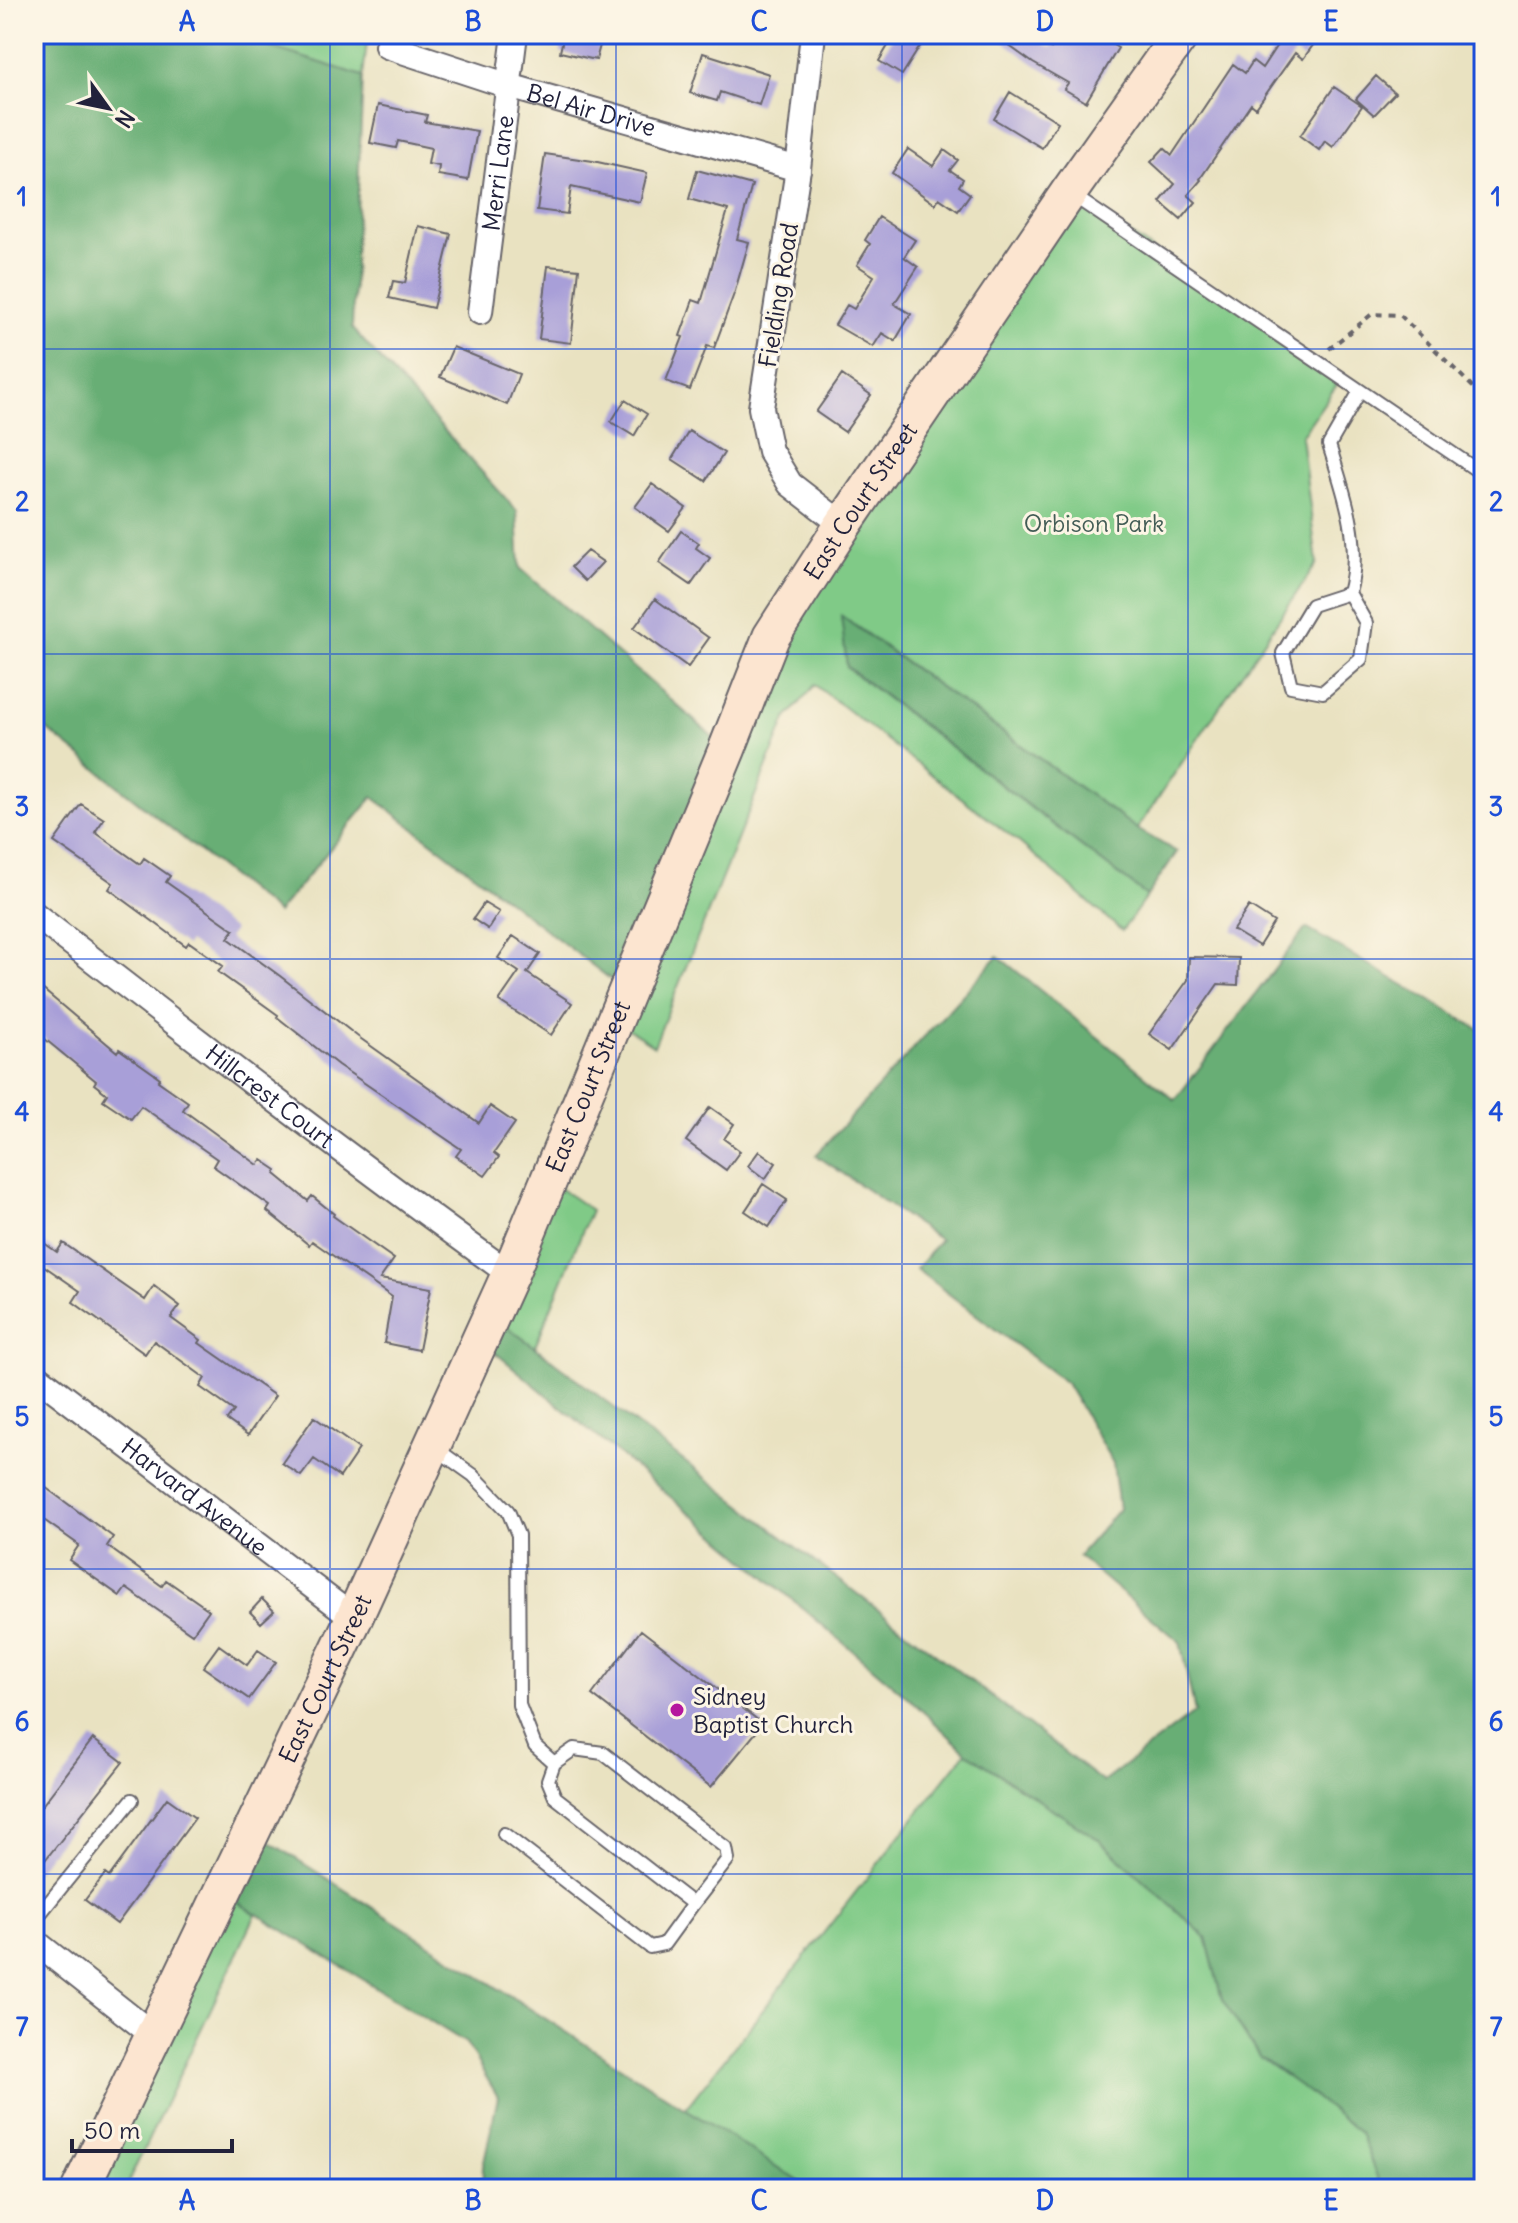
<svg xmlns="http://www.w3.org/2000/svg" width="1518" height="2223" viewBox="0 0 1518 2223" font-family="Delius,sans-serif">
  <rect width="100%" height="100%" fill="#fcf5e5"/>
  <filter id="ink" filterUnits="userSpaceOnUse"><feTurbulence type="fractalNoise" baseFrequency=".0125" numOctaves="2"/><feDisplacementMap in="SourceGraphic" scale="16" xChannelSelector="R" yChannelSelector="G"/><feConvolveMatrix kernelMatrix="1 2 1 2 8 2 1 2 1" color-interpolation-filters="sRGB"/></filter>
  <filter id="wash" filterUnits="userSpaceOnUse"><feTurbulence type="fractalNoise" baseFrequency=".006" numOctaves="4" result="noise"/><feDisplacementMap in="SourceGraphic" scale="32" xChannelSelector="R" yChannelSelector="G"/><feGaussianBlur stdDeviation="1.8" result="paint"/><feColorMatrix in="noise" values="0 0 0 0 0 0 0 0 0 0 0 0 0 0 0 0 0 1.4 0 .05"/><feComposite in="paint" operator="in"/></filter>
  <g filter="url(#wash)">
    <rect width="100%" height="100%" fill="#e9e2c1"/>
    <path fill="#80ca87" stroke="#517661" stroke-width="2" d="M228,34h140l-5,42h-1z
      M1069,192l272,187 -40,57 16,127 -180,266 -295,-213 5,52 300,228 -25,35 -102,-88 -205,-158 -29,34 -132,327 -39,-26 156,-383z
      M549,1181l42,29 -56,137 -44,-31z
      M966,1752l132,87 108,98 16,62 89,95 49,39 22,56h-571l-126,-80z
      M223,1893l33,21 -131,275h-45z"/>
    <path fill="#68ae74" stroke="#456858" stroke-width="2" d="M34,34h194l135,42 -11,252 165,183 3,57 207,181 -100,243 -254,-195 -96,116 -243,-194z
      M841,616l296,213 40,23 -30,44 -300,-229z
      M1306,928l178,104v1157h-102l-22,-56 -49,-39 -52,-37 -37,-58 -16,-62 -108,-98 -132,-87 -54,-51 -211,-179 -221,-182 11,-24 44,31 568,435 92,-70 -15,-70 -102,-86 41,-47 -6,-46 -47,-80 -150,-114 24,-29 -124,-85 182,-199 177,144z
      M253,1831l558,358h-329l1,-23 15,-69 -32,-54 -243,-150z"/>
    <g id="blocks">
      <path fill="#a89fd8" d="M564,34h39l-7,26 -36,-8z
        M895,34h19l10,6 -22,35 -23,-14z
        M993,34h35l23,14 7,-14h36l24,14 -32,54 -22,-13 4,-6 -35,-20z
        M1269,34h52l-18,25 -8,-6 -39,55 -5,-4 -51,75 1,1 -13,15 8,7 -15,18 -21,-18 15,-18 -24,-22 13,-14 8,7 61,-91 12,9 8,-12 9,7 17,-26z
        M703,53l66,21 -10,31 -39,-13 -3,9 -27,-8z
        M1376,76l19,17 -21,22 -18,-16z
        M1334,87l28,19 -29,41 -8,-6 -6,9 -19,-14z
        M1010,92l48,30 -16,26 -48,-29z
        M378,105l49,10 -2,7 52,9 -9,49 -30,-5 1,-9 -11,-2 3,-16 -33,-7 -2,7 -26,-5z
        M908,149l25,17 11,-16 14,10 -8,10 13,9 -4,7 11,8 -12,17 -19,-13 -4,6 -43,-31z
        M545,154l48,7 54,12 -7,29 -69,-15 -4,27 -30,-4z
        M697,170l55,15 -15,54 12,3 -14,49 -21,57 -7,-2 -17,44 -24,-9 17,-44 -3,-1 13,-36 8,3 27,-93 -39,-11z
        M879,217l36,23 -11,17 14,10 -24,37 17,10 -16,27 -13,-8 -9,14 -38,-22 12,-20 7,4 20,-33 -17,-11 13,-21 -5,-4z
        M418,226l33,8 -18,74 -44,-10 4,-17 12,2z
        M548,266l31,3 -8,74 -32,-4z
        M453,347l66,27 -12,31 -67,-28z
        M842,375l29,20 -26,37 -29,-20z
        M625,400l22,14 -13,22 -23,-14z
        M689,431l35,22 -18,28 -34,-22z
        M652,484l34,24 -17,23 -34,-24z
        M681,531l18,12 -3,5 14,10 -19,27 -32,-22z
        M587,551l16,11 -18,19 -14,-14z
        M655,599l54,39 -21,29 -54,-39z
        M81,804l23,15 -9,13 45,32 4,-6 26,18 -4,6 68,48 -6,8 52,38 77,60 122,87 11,-17 25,17 -21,30 5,4 -14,19 -29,-20 5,-7 -123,-84 -61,-48 1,-2 -60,-43 5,-6 -34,-24 -3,4 -20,-15 -57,-42 4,-6 -59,-41z
        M484,903l15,9 -11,17 -15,-10z
        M1249,906l25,16 -15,24 -26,-16z
        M513,936l27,18 -13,19 45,30 -21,32 -52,-34 20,-29 -21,-14z
        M1189,957l50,1 -1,27 -20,-1 -46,66 -23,-16 39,-54z
        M34,982l83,70 2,-3 41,29 -2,3 30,21 -5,8 75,55 4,-5 15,10 -2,4 33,27 4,-5 22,18 -1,2 61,43 -14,20 51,9 -12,62 -35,-7 8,-46 -80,-56 -3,4 -42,-34 3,-5 -57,-40 4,-7 -76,-53 -10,13 -28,-19 4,-6 -13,-10 2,-3 -62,-51z
        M710,1107l24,17 -10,15 16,12 -14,19 -40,-29z
        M759,1151l17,12 -11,16 -17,-13z
        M763,1184l24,16 -18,27 -24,-16z
        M34,1236l23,16 6,-9 82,57 9,-14 26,20 -9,12 30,22 -2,3 76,53 -27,39 -21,-15 7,-9 -34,-24 5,-9 -51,-37 -9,13 -72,-52 7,-11 -46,-32z
        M314,1417l45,32 -19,28 -26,-18 -13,17 -19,-13z
        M34,1479l79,58 -6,9 55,40 4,-6 43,30 -17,24 -66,-46 -6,8 -51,-36 10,-15 -45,-32z
        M262,1599l12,12 -13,12 -11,-11z
        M641,1630l122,94 -52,63 -119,-92z
        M219,1645l28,20 11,-15 18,12 -27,37 -46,-32z
        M93,1739l30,23 -89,112v-58z
        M167,1798l28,20 -78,106 -32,-24 20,-26 4,3z"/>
    </g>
  </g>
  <g filter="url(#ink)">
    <use href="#blocks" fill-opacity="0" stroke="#68656a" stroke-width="2"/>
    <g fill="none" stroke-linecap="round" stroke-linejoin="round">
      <defs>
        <path id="service" d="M1483,34l1,1
          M1071,194l413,281
          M1349,593l17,30 -5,36 -38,33 -32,-6 -8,-33 29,-48z
          M1349,593c14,-49 -5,-101 -20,-148l31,-54
          M435,1448l38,27 35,36 10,24 1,170 16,41 19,17 -6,17 7,17 138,107 35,-45 -2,-11 -123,-95 -29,-4 -20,14
          M504,1834l146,113 14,-3 29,-40
          M34,1921l98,-121"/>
        <g id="minor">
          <path d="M813,34l-15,135 -37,239 9,43 20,33 53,41"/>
          <path id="s1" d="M387,46l122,40 289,83"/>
          <path id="s2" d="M480,312l35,-278"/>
          <path id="s3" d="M34,914c157,122 315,244 476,360"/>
          <path id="s4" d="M34,1374l320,244"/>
          <path d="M34,1941l119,94"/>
        </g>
        <g id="secondary">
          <path id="s5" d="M80,2189l274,-571 156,-344 217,-525 44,-112 72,-112 226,-333 112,-158"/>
        </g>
      </defs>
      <use href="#service" stroke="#68656a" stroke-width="16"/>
      <use href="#minor" stroke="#68656a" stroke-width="28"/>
      <use href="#secondary" stroke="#68656a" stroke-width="40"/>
      <path stroke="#68656a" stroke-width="4" stroke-dasharray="6 6" stroke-linecap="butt" d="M1329,349l43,-35 28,1 84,83"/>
      <use href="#service" stroke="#fff" stroke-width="12"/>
      <use href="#minor" stroke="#fff" stroke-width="24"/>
      <use href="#secondary" stroke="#fce5d0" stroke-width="36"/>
    </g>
  </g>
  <path fill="none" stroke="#1d4ed8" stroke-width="2" stroke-opacity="0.55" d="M330,34v2155M616,34v2155M902,34v2155M1188,34v2155M34,349h1450M34,654h1450M34,959h1450M34,1264h1450M34,1569h1450M34,1874h1450"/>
  <circle fill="#b5179e" stroke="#fcf5e5" stroke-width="3" cx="677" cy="1710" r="8"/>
  <g text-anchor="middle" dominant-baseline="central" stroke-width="6" stroke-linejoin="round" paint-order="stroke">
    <g font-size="24" fill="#22223b" stroke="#fcf5e5">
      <text stroke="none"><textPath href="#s1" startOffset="214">Bel Air Drive</textPath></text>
      <text stroke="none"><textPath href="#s2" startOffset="140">Merri Lane</textPath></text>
      <text transform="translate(778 295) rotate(-81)">Fielding Road</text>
      <text stroke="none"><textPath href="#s5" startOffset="1862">East Court Street</textPath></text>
      <text stroke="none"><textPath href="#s5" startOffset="1214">East Court Street</textPath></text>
      <text stroke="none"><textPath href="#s3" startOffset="298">Hillcrest Court</textPath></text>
      <text stroke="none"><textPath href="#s4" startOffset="202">Harvard Avenue</textPath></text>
      <text stroke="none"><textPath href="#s5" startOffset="566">East Court Street</textPath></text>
    </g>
    <g font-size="24" fill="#435d56" stroke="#fcf5e5">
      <text x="1094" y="523">Orbison Park</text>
    </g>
    <g font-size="24" fill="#22223b" stroke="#fcf5e5" text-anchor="start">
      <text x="693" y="1696">Sidney<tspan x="693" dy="28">Baptist Church</tspan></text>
    </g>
  </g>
  <rect width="1518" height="2223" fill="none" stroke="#fcf5e5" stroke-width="88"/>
  <g transform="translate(108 108) rotate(123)" stroke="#fcf5e5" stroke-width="6" paint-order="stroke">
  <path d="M0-6L14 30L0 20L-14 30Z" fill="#22223b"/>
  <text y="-12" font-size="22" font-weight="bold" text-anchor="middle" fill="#22223b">N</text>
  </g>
  <path d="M72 2139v12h160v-12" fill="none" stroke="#22223b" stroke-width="4"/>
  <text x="84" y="2139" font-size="24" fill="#22223b" stroke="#fcf5e5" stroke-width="6" paint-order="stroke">50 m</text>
  <rect x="44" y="44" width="1430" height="2135" fill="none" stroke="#1d4ed8" stroke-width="3"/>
  <g font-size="26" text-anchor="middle" font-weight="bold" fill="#1d4ed8">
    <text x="187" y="31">A</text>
    <text x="473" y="31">B</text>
    <text x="759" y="31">C</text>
    <text x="1045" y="31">D</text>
    <text x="1331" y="31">E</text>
    <text x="22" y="206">1</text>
    <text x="1496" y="206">1</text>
    <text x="22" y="511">2</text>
    <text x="1496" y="511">2</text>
    <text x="22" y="816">3</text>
    <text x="1496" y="816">3</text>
    <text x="22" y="1121">4</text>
    <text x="1496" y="1121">4</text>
    <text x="22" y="1426">5</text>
    <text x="1496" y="1426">5</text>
    <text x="22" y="1731">6</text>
    <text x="1496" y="1731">6</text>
    <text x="22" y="2036">7</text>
    <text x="1496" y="2036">7</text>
    <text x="187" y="2210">A</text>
    <text x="473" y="2210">B</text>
    <text x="759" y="2210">C</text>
    <text x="1045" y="2210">D</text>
    <text x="1331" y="2210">E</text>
  </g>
</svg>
